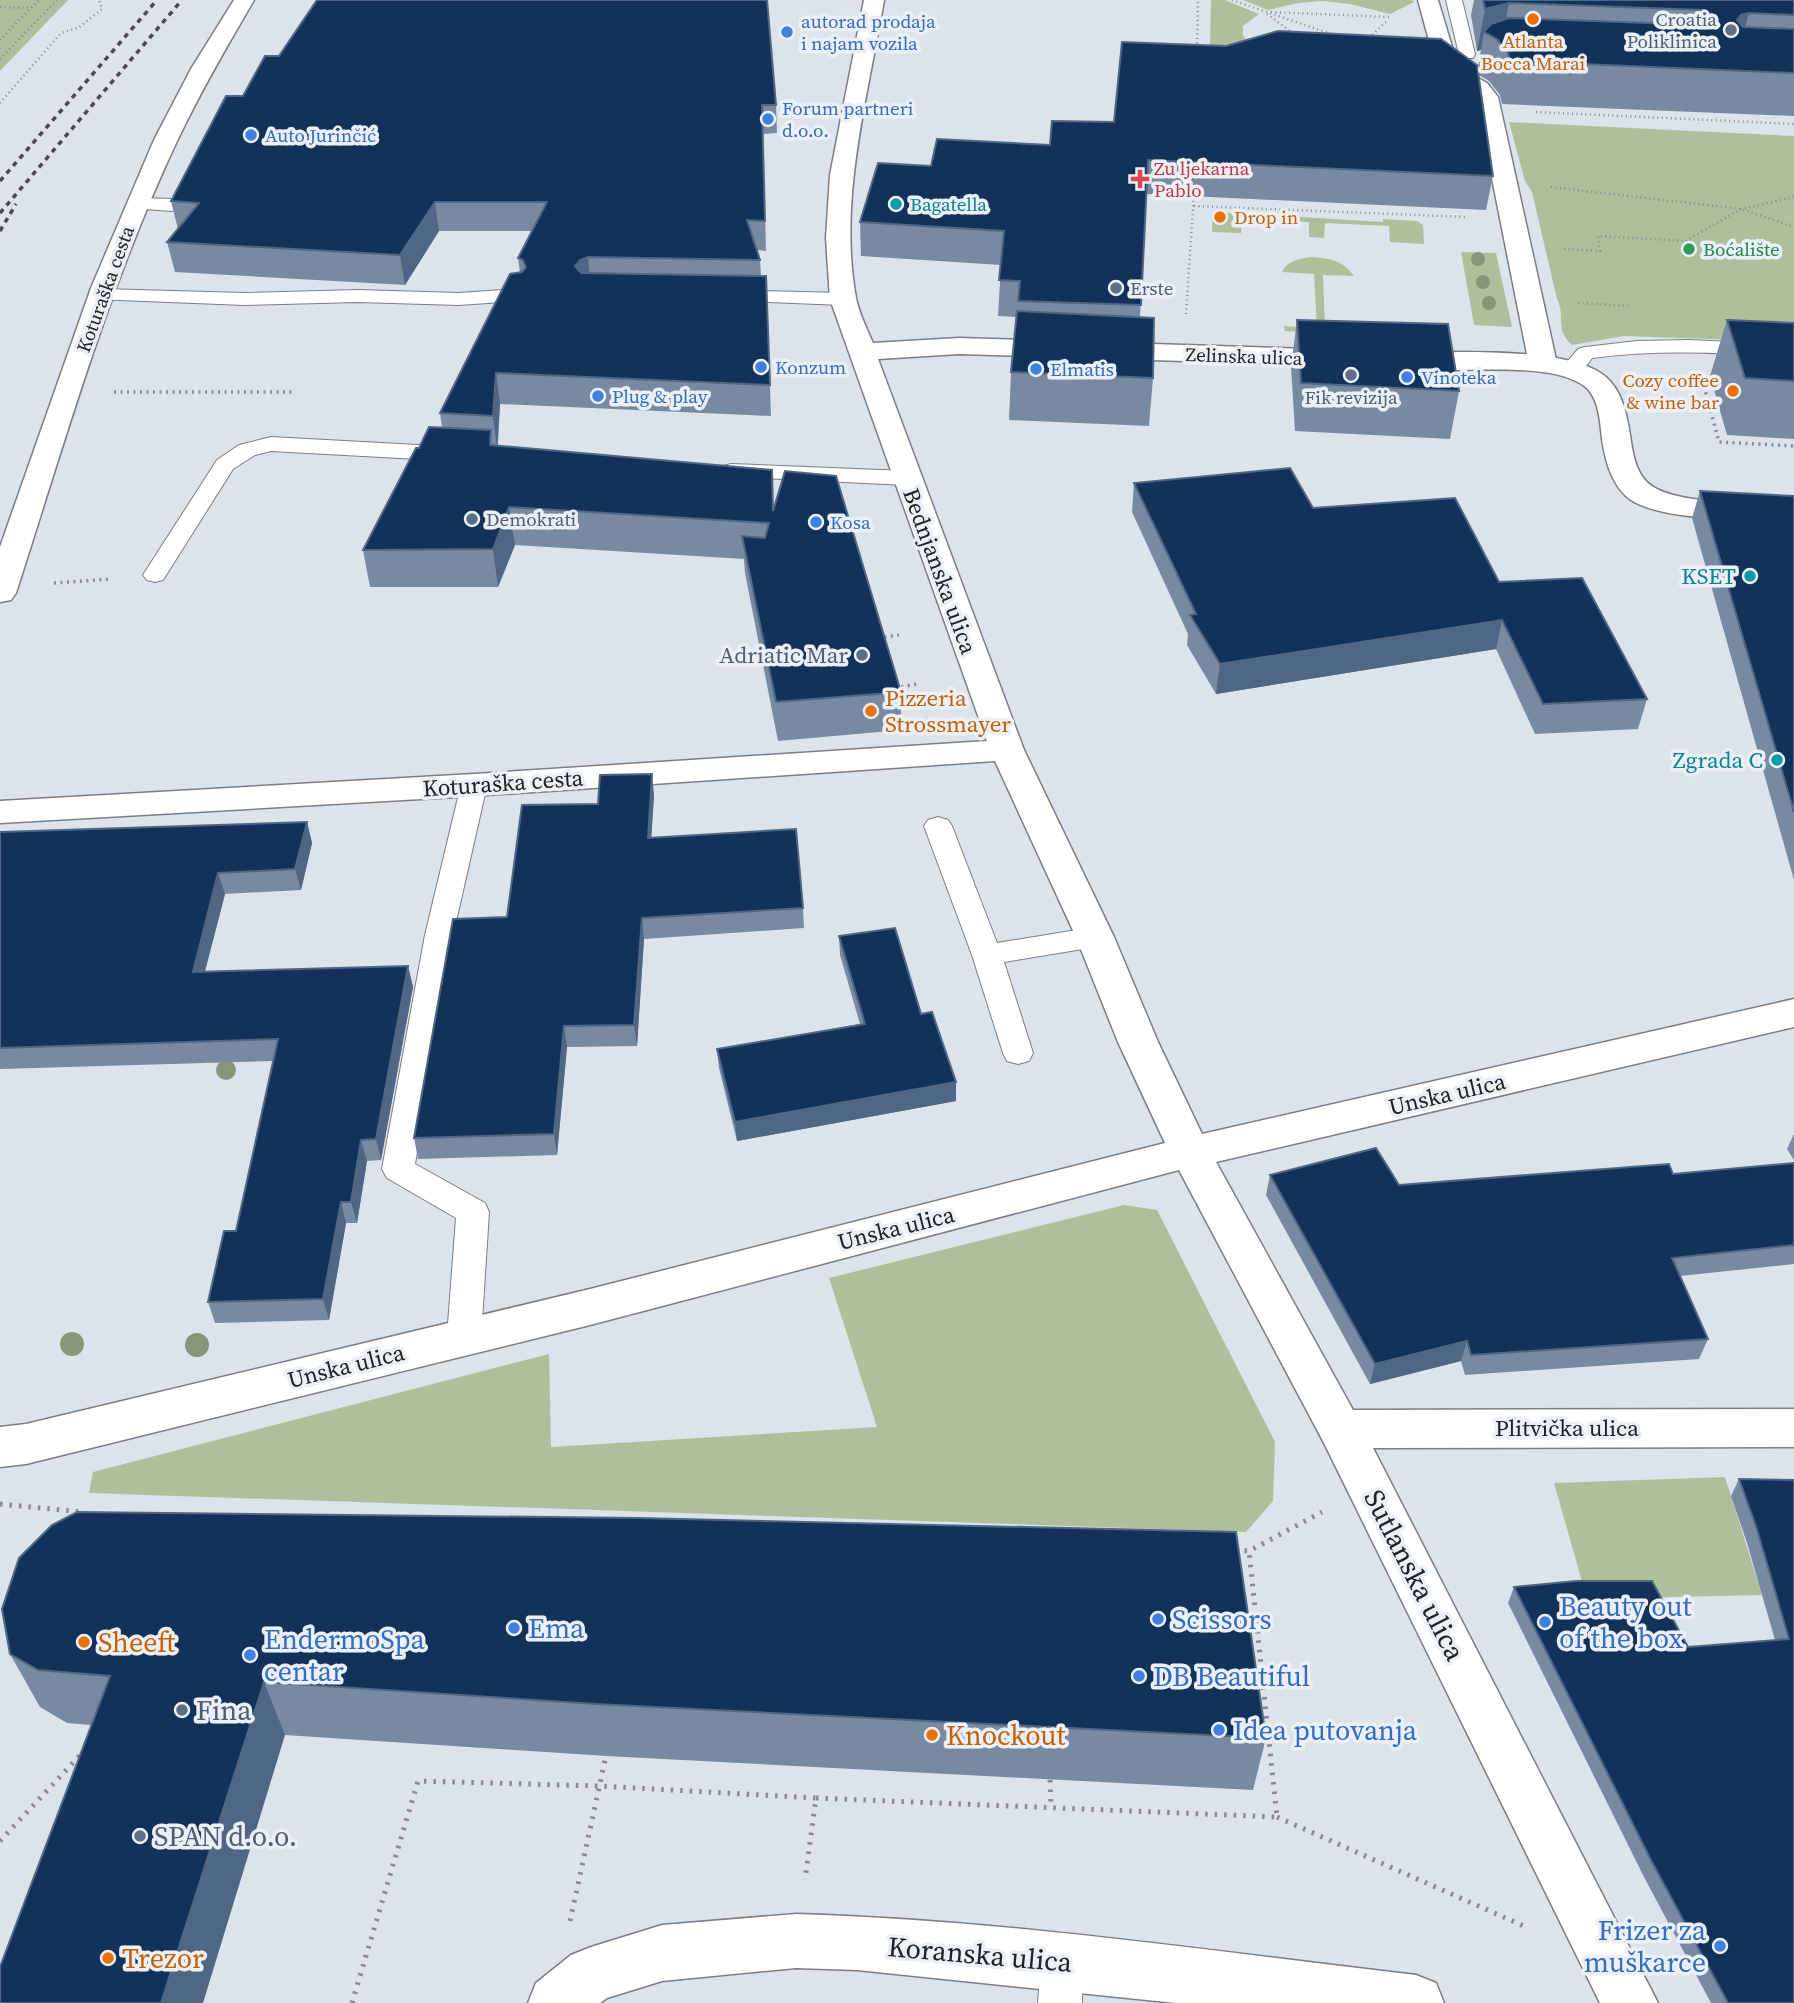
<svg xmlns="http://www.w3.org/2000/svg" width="1794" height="2003" viewBox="0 0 1794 2003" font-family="'Source Serif 4',serif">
  <rect width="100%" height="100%" fill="#dde3ea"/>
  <path fill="#b0bf9b" d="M0,0h68l-68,71z
    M1211,0h14l34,14 -16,12v9l6,10 -39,5z
    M1243,0h169l2,2 -24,12 -40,-10 -27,-3 -25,2 -30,7z
    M1509,122l285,14v206l-170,-6 -52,9c-18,-16 -6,-28 -15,-46l-25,-107 -7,-11z
    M1213,212l170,10v-3l34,2 6,4 1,19 -34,-2 -1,-16 -64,-3 -1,15 -15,-1v-15l-67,-3 -1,14 -29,-1z
    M1461,252l35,1 16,74 -38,-2z
    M1310,257c19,1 33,3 44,19l-31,-1 2,53 35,9 -75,-6 -1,-5 33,2 -3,-54 -32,-2c5,-11 16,-13 28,-15z
    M1124,1205l33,5 118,232 -2,59 -27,31 -1157,-39 4,-21 456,-118 2,93 326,-20 -48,-149z
    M1725,1477l37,118 -175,4 -33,-116z"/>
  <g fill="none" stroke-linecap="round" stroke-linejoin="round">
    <defs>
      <path id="service" d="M1446,0h16l13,54 -2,4h-12l-2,-4z
        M137,198l35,1 9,6 -9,6 -42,-3 -2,-4 2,-4z
        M101,289l143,4 114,-3 101,3 59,-4 7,2 3,4 -3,4 -7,2 -59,4 -101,-3 -114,3 -150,-6 -3,-4 3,-4z
        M728,290l115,3 7,2 3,4 -3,4 -7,2 -122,-5 -3,-4 3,-4z
        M1689,340l105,5v12c-68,-4 -135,-8 -202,1 -8,11 -12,18 -26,14l-4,-4 16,-19 7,-2 52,-6z
        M271,437l184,10 8,2 3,5 -3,5 -8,2 -184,-10 -16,4 -22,14 -70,111 -8,2 -8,-2 -4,-5 74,-115 22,-15z
        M731,464l175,7 8,2 3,5 -3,5 -8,2 -183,-9 -3,-5 3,-5z
        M474,776l9,3 4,6 -34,150 -38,229 70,39 4,9 -8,125 -5,10 -12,4 -12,-4 -5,-10 9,-119 -69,-40 -5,-9 43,-234 36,-150 4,-6z
        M938,817l10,3 4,6 45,117 98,-16 10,3 4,7 -4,7 -10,3 -91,15 29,91 -4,8 -11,3 -11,-3 -4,-8 -31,-98 -48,-129 4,-6z
        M1062,1941l15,6 6,15 -1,41h-44l3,-41 6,-15z"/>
      <path id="pedestrian" d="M1418,0h20l20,67 29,16 11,14 59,267 -4,6 -10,2 -10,-2 -4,-6 -53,-266 -39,-28z"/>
      <path id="minor" d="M234,0h20c-27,46 -53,91 -76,139 -69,145 -113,302 -162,454l-5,7 -11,2v-55l91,-259 63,-148 37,-71z
        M864,0h20c-16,96 -46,200 -28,298 3,15 11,31 17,45l86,-5 384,12 10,2 4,6 -4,6 -10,2 -384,-12 -81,5 146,391 90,187 44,105 44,92 592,-135v28l-578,135 137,248 441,-1v38l-421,1 285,555h-58l-276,-560 -145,-273 -589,155 -564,139 -26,3v-40l26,-3 564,-135 575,-146 -47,-101 -42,-105 -81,-176 -521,35 -474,27v-22l474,-27 513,-33 -157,-442 -4,-61 4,-63z
        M1403,352c50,1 159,-6 199,22 16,11 23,32 26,50 4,18 4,41 17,56 22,27 114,22 149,23v18c-41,-2 -129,1 -163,-21 -19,-13 -26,-40 -29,-61 -2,-18 -3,-43 -19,-54 -42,-28 -140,-7 -190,-19l-4,-6 4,-6z
        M796,1914c207,6 414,37 620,61l20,8 8,20h-268l-319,-33 -61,-2 -134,13 -55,17 -7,5h-72l8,-20 35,-28 20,-8 71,-22z"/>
    </defs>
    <use href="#service" stroke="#7a7e85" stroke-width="2"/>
    <use href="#pedestrian" stroke="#7a7e85" stroke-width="3"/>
    <use href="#minor" stroke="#7a7e85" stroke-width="3"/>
    <path stroke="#878b90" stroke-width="2.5" stroke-dasharray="1 3.5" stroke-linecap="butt" d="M1232,0l102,35
      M0,7l31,1
      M1271,12l118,5
      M1267,14l27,20
      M1369,38l19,-18
      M0,40l39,-40
      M1197,48l1,-48
      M0,59l57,-59
      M0,103l61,-70 17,-5 24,-19 -3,-9
      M1536,112l258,12
      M1551,187l190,22 53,18
      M1194,206l272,11
      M1686,241l55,-32 53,-12
      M1564,249l36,2 -2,-15 88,5
      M1578,303l51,3
      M1186,314l8,-121"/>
    <path stroke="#878b90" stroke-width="3.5" stroke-dasharray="2 4.5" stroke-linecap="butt" d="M1704,386l15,56 75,4
      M114,392h178
      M54,583l58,-4
      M878,638l21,-3
      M895,688l22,-4"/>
    <path stroke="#878b90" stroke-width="5" stroke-dasharray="2.5 7" stroke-linecap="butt" d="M0,1504l83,8
      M1235,1550l14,1 73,-39
      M1050,1780l1,28
      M816,1798l461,19 -28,-266
      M1277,1817l249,110
      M0,1841l83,-89
      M570,1921l36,-165
      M352,2003l66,-222 181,5 217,12 -11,82"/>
    <use href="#service" fill="#fff" fill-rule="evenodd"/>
    <use href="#pedestrian" fill="#fff" fill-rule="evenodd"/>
    <use href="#minor" fill="#fff" fill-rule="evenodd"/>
    <path stroke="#484b4e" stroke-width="3.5" stroke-dasharray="5 5" stroke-linecap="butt" d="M0,181l157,-181
      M0,213l182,-213
      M0,231l16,-27"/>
  </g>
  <g fill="#879578">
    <circle cx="1478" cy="259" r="7"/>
    <circle cx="1483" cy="282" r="7"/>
    <circle cx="1489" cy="303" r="7"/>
    <circle cx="226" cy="1070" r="10"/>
    <circle cx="72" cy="1344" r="12"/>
    <circle cx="197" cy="1345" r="12"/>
  </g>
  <path fill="#788aa2" d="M1474,0h320v116l-292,-12 -2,-9 -11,-14 -10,-6 14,101 -7,34 -340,-16 -6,123 13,61 -4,48 -140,-6 2,-48 5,-55 -18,-1 3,-51 -140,-9 -1,-34 71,-56 119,-21 64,-23 364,-55 3,-17 -4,1 -6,-36z
    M226,96l550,9 1,28 -14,1 3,117 -9,-1 3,10 1,16h5l5,140 -271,-12 -2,41 276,64 127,183v38l-123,11 -33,-168 -1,-14 -229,-14 -17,42h-128l-7,-37 56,-102 23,-21 -2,-14 80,-141 -2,-14 14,-27h-93l-34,54 -230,-13 -8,-30 11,-13 -7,-28z
    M1297,320l162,71 -9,48 -155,-8 -4,-64z
    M1727,320l67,3v116l-67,-4 -17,-59z
    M1134,483l179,25 186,74 148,117 -9,30 -103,5 -39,-85 -280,45 -29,-49 1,-11 -56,-122z
    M1700,491l94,5v384l-102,-362z
    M654,795l-3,43 152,70 1,20 -160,11 -7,107 -70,1 -10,108 -139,4 -4,-21 93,-221 91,-113z
    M307,822l5,21 -11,47 -76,4 -20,78 203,-6 5,21 -32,173 -14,1 -10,62h-11l-17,97 -114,3 -7,-21 28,-71 37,-170 -273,8v-237z
    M839,936l82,78 35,87 -219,40 -18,-73 -2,-19 143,-25 -20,-69z
    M1794,1134v26l-7,-11z
    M1794,1163v101l-114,12 28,63 -9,20 -234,16 -4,-14 -91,23 -104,-189 4,-20 129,10 274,-11z
    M1739,1479l55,1v523h-83l-67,-126 -136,-274 6,-16 174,60 87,-7 -28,-97 -16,-47z
    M10,1654l1256,84 -13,52 -647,-34 -321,-21 -194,-10 -24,-2 -27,-16z"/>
  <path fill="#4f6784" d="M1509,3l-8,41 -4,-5 -13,-7 -3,18 -4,1 8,-42z
    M1749,13l-11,41 -1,-34 4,-5z
    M435,202l4,29 -34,54 -5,-30z
    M588,257l3,30 -16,-21 5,-6z
    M496,373l4,31 -3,44 -4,-32z
    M509,507l6,38 -17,42 -5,-38z
    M1502,620l-6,29 -280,45 4,-30z
    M652,774l2,21 -4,64 -2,-21z
    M307,822l5,21 -11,47 -6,-21z
    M218,873l7,21 -26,99 -6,-21z
    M642,918l2,21 -7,107 -3,-21z
    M408,966l5,21 -32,173 -5,-21z
    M564,1026l3,21 -10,108 -3,-21z
    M956,1082v19l-219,40 -2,-19z
    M361,1140l6,21 -10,62 -6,-21z
    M341,1202l5,21 -17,97 -6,-21z
    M1467,1341l-6,20 -91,23 5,-20z
    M264,1682l21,53 -82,268h-42z"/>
  <path fill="#123259" stroke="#4f6784" stroke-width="2" d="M317,0h450l9,105h-14l3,116 -18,-1 13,40 -172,-3 -8,3 -5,6 6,7 185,3 4,109 -274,-12 -3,43 -53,-3 70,-139 12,-2 4,-5 -3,-7 -5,-2 29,-56h-112l-35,53 -233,-13 32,-39 -28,-2 55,-105h17l22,-40h14z
    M1483,0h311v15l-45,-2 -8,2 -4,5 6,7 51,2v44l-284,-12 -2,-8 -11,-14 -13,-7 7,-8 18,-6 195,7 11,-9 -11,-6 -195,-7 -24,6z
    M1278,31l163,8 36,26 16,111 -345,-16 -7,145 -123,-4 2,-20 -21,-1 5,-49 -144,-9 18,-59 53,3 6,-27 113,6 2,-24 62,1 8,-80 104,4z
    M1017,311l137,7 -1,60 -142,-6z
    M1297,320l151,4 11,67 -158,-8z
    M1727,320l67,3v58l-49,-3z
    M429,427l62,3 -1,15 282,25 1,41 12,-40 51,5 65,216 -125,10 -34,-166 23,2 4,-15 -260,-16 -16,42 -130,1 53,-102h3z
    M1290,468l23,40 142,-10 44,84 83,-4 65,121 -104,5 -41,-84 -282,44 -30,-49 6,-1 -62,-131z
    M1700,491l94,5v316z
    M652,774l-4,64 148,-9 7,79 -161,10 -8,107 -70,1 -10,108 -140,4 39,-219 54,-2 15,-112 76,-1 2,-29z
    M307,822l-12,47 -77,4 -25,99 215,-6 -32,173 -15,1 -10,62h-10l-18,97 -115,3 16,-71h12l42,-192 -278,9v-216z
    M895,928l26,86 11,-2 24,70 -221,40 -18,-73 148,-25 -26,-88z
    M1376,1148l23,37 270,-21 4,10 121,-11v82l-122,13 36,81 -237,16 -4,-14 -92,23 -105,-189z
    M1739,1479l55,1v523h-66l-76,-141 -138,-275 62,-6h76l36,66 101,-8 -33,-113z
    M77,1512l561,6 598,14 30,206 -670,-34 -332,-22 -103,321h-161v-36l110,-291 -72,-6 -28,-16 -8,-45 17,-51 33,-33z"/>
  <g fill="#e8710a" stroke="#ebf0f7" stroke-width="2.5">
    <circle cx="1533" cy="19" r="7"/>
    <circle cx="1220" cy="217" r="7"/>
    <circle cx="1733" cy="391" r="7"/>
    <circle cx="871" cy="711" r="7"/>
    <circle cx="84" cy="1642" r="7"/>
    <circle cx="932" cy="1735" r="7"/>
    <circle cx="108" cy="1958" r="7"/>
  </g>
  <g fill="#5c6f8a" stroke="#ebf0f7" stroke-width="2.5">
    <circle cx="1731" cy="30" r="7"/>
    <circle cx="1116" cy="288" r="7"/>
    <circle cx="1351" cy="375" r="7"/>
    <circle cx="472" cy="519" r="7"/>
    <circle cx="862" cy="655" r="7"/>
    <circle cx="182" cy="1710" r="7"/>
    <circle cx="140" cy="1836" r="7"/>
  </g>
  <g fill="#3f7fe0" stroke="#ebf0f7" stroke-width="2.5">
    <circle cx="787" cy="32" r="7"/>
    <circle cx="768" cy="119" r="7"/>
    <circle cx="251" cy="135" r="7"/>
    <circle cx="761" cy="367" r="7"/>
    <circle cx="1036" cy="369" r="7"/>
    <circle cx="1407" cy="377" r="7"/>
    <circle cx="598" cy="396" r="7"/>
    <circle cx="816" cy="522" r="7"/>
    <circle cx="1158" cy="1619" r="7"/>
    <circle cx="1545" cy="1622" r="7"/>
    <circle cx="514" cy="1628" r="7"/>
    <circle cx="250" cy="1655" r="7"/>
    <circle cx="1139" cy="1676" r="7"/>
    <circle cx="1219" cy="1730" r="7"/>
    <circle cx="1720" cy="1946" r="7"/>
  </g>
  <path fill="#e0444e" stroke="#ebf0f7" stroke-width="2.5" d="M1136.5 168.5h7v7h7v7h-7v7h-7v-7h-7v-7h7z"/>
  <g fill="#0f9aa8" stroke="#ebf0f7" stroke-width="2.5">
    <circle cx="896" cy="204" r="7"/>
    <circle cx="1750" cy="576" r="7"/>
    <circle cx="1777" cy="760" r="7"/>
  </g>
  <circle fill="#2e9e5b" stroke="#ebf0f7" stroke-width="2.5" cx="1689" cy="249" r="7"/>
  <g text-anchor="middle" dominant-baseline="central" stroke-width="7" stroke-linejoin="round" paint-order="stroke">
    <g font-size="19" fill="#4e5e75" stroke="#ebf0f7" text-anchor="start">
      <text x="1717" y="19" text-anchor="end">Croatia<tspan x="1717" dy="22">Poliklinica</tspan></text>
      <text x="1130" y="288">Erste</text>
      <text x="1351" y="397" text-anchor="middle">Fik revizija</text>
      <text x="486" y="519">Demokrati</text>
    </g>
    <g font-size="19" fill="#366cbe" stroke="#ebf0f7" text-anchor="start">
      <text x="801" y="21">autorad prodaja<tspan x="801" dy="22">i najam vozila</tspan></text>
      <text x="782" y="108">Forum partneri<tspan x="782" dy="22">d.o.o.</tspan></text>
      <text x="265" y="135">Auto Jurinčić</text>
      <text x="775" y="367">Konzum</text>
      <text x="1050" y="369">Elmatis</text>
      <text x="1421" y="377">Vinoteka</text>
      <text x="612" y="396">Plug &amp; play</text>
      <text x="830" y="522">Kosa</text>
    </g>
    <g font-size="19" fill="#c56008" stroke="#ebf0f7">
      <text x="1533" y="41">Atlanta<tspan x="1533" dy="22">Bocca Marai</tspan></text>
      <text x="1234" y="217" text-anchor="start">Drop in</text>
      <text x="1719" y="380" text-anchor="end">Cozy coffee<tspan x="1719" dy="22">&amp; wine bar</tspan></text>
    </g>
    <g font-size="19" fill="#be3a42" stroke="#ebf0f7" text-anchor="start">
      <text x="1154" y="168">Zu ljekarna<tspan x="1154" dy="22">Pablo</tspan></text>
    </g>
    <g font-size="19" fill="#0d838f" stroke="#ebf0f7" text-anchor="start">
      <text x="910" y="204">Bagatella</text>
    </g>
    <g font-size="19" fill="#27864d" stroke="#ebf0f7" text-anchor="start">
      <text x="1703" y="249">Boćalište</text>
    </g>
    <g font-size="19" fill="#202224" stroke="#ebf0f7">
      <text transform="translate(105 289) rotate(-70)">Koturaška cesta</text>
      <text transform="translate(1244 356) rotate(2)">Zelinska ulica</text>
    </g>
    <g font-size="23" fill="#202224" stroke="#ebf0f7">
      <text transform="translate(940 571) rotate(70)">Bednjanska ulica</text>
      <text transform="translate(503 783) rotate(-4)">Koturaška cesta</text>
      <text transform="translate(1447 1094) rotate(-13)">Unska ulica</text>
      <text transform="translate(896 1228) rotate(-14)">Unska ulica</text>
      <text transform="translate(346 1366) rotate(-14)">Unska ulica</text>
      <text x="1567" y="1428">Plitvička ulica</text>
    </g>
    <g font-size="23" fill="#0d838f" stroke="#ebf0f7" text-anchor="end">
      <text x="1736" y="576">KSET</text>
      <text x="1763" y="760">Zgrada C</text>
    </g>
    <g font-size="23" fill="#4e5e75" stroke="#ebf0f7" text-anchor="end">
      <text x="848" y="655">Adriatic Mar</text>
    </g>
    <g font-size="23" fill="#c56008" stroke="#ebf0f7" text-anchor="start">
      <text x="885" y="698">Pizzeria<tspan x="885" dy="26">Strossmayer</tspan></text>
    </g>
    <g font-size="28" fill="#202224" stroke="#ebf0f7">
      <text transform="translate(1415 1575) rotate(63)">Sutlanska ulica</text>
      <text transform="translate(980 1954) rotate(5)">Koranska ulica</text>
    </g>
    <g font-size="28" fill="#366cbe" stroke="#ebf0f7" text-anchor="start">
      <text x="1559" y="1606">Beauty out<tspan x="1559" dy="32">of the box</tspan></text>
      <text x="1172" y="1619">Scissors</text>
      <text x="528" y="1628">Ema</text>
      <text x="264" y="1639">EndermoSpa<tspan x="264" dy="32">centar</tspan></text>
      <text x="1153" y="1676">DB Beautiful</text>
      <text x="1233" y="1730">Idea putovanja</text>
      <text x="1706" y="1930" text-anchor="end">Frizer za<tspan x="1706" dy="32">muškarce</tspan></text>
    </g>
    <g font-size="28" fill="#c56008" stroke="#ebf0f7" text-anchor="start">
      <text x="98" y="1642">Sheeft</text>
      <text x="946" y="1735">Knockout</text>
      <text x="122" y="1958">Trezor</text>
    </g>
    <g font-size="28" fill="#4e5e75" stroke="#ebf0f7" text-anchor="start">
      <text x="196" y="1710">Fina</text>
      <text x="154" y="1836">SPAN d.o.o.</text>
    </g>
  </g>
</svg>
